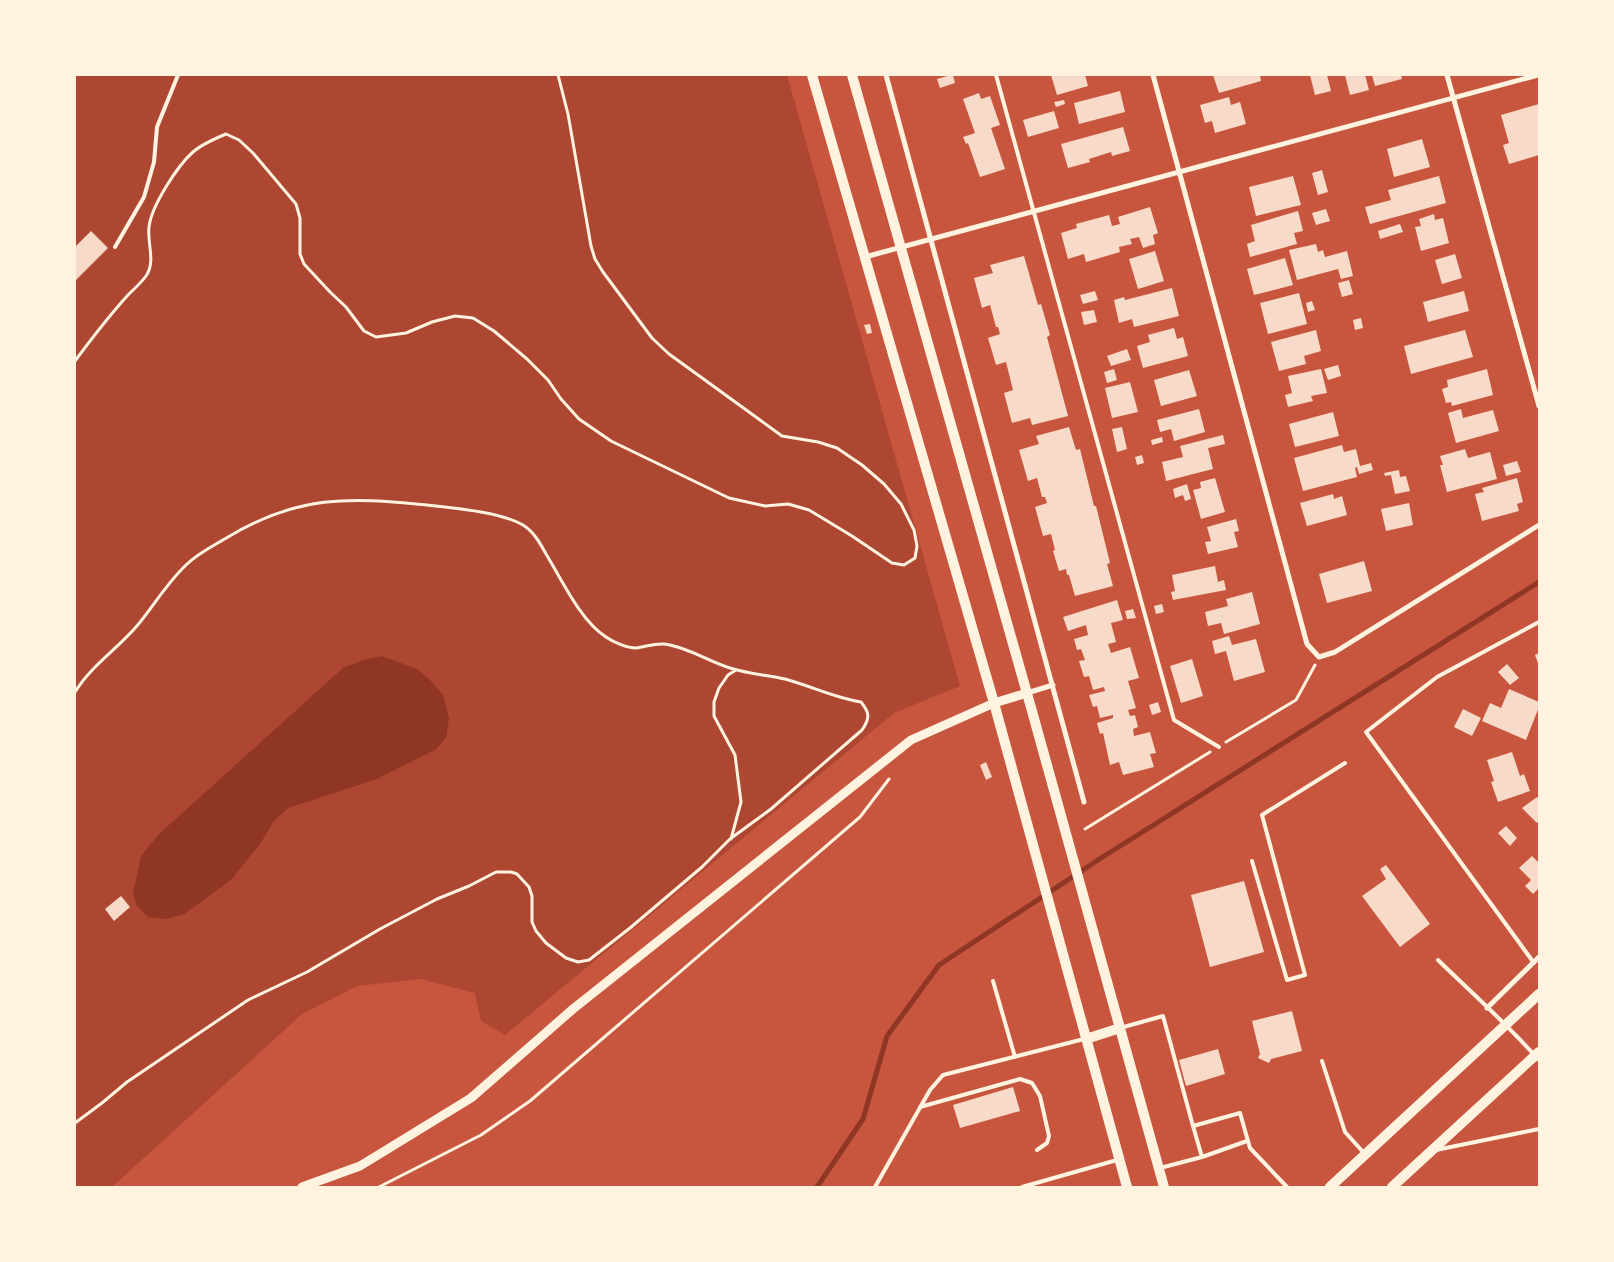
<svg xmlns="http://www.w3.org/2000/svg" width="1614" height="1262" viewBox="0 0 1614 1262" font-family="Figtree,sans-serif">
  <rect width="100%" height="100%" fill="#c8553d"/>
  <path fill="#ae4732" d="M75,75h712l173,611 -66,27 -389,322 -24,-14 -6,-28 -55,-14 -63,7 -55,28 -190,173h-37z"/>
  <path fill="#8f3625" d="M382,656l35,13 14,12 12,14 6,23 -3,20 -11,12 -58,29 -89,29 -14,13 -14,23 -29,36 -47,34 -19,5 -17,-2 -11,-11 -4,-12 8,-38 18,-22 184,-166 20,-8z"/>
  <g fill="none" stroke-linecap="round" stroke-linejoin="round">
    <path stroke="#8f3625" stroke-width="5" d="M817,1187l46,-68 24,-83 52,-71 159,-105 441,-278"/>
  </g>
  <path fill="#f7dbc8" d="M951,75h2l2,8 -15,5 -3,-9z
    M1051,75h34l3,11 -31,9z
    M1213,75h47l1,6 -42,12z
    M1310,75h17l4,16 -16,4z
    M1345,75h20l4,15 -19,5z
    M1372,75h29l1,4 -27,7z
    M1120,91l5,21 -46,12 -5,-21z
    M979,93l2,6 9,-3 10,29 -9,3 14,41 -25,8 -12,-34 -2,1 -3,-7 12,-4 -12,-34z
    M1229,97l2,8 9,-3 6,22 -31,9 -3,-12 -7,2 -5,-18z
    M1064,100l1,4 -9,3 -2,-5z
    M1539,104v51l-30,9 -6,-19 6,-2 -8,-28z
    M1054,111l5,17 -31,9 -5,-17z
    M1123,127l7,24 -18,5 -1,-4 -22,7 1,3 -22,6 -7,-24z
    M1422,139l8,28 -36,10 -7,-28z
    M1322,170l6,22 -10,3 -6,-22z
    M1293,176l8,29 -45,11 -7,-29z
    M1439,176l7,27 -76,21 -5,-17 26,-7 -3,-10z
    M1150,207l8,26 -5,2 2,9 -12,4 -4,-11 -9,2 2,5 -13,3 1,5 -34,10 -2,-8 -16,5 -7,-26 16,-5 -1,-4 33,-9 3,11 8,-2 -2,-7z
    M1326,209l4,12 -14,4 -4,-12z
    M1298,211l5,20 -9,2 3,11 -47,13 -3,-13 8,-3 -4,-16z
    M1434,214l1,6 8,-2 6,25 -28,8 -6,-24 6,-1 -2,-7z
    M1400,224l3,8 -23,7 -2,-8z
    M91,231l17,17 -33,33v-34z
    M1316,244l2,8 5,-2 2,7 22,-6 6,25 -12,3 -3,-10 -41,11 -8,-30z
    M1155,251l9,30 -26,8 -9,-30z
    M1455,254l7,24 -20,6 -7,-24z
    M1024,256l14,49 3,-1 9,31 -3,2 21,79 -36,9 -2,-7 -18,5 -8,-30 9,-3 -7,-28 -10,3 -8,-27 12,-4 -2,-7h-2l-6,-22 -8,3 -8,-30 19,-5 -3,-8z
    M1285,258l8,27 -39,10 -7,-26z
    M1349,280l4,14 -11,3 -4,-14z
    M1172,288l7,28 -45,11 -2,-8 -13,4 -5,-23 10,-3 1,3z
    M1095,291l3,9 -15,4 -3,-9z
    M1464,291l5,20 -41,11 -5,-20z
    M1299,293l8,31 -39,10 -8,-31z
    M1312,301l3,9 -7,2 -2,-9z
    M1094,310l3,12 -13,3 -3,-13z
    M1361,318l2,10 -8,2 -2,-10z
    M870,324l2,9 -5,1 -3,-9z
    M1174,328l3,11 6,-2 5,19 -45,12 -6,-22 13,-4 -2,-7z
    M1316,330l5,21 -17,5 2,8 -27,7 -8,-29z
    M1465,330l8,27 -62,17 -7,-28z
    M1127,349l4,11 -20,6 -4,-10z
    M1338,365l3,11 -13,4 -4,-11z
    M1114,369l3,11 -10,3 -3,-11z
    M1321,369l6,24 -16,3 2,5 -25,6 -3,-12 7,-2 -4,-17z
    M1487,369l6,26 -41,11 -1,-4 -5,1 -4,-14 6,-2 -1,-7z
    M1189,370l8,26 -36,10 -7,-26z
    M1130,382l8,30 -26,6 -7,-30z
    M1199,409l6,23 -31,9 -3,-12 -11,3 -3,-12z
    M1461,409l2,9 30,-8 6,21 -43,12 -8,-30z
    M1333,412l6,24 -44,11 -6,-23z
    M1069,427l7,23 4,-1 14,57h2l14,57 -3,1 6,22 -38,10 -6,-21h-2l-1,-6 -7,2 -6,-20 2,-1 -4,-16 -8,2 -8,-29 12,-4 -2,-6h-3l-5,-19 -9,3 -9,-31 20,-6 -3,-8z
    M1122,427l5,22 -10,3 -5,-23z
    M1223,435l2,9 -17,4 5,21 -47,12 -4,-19 21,-5 -3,-11z
    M1162,437l1,5 -11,3 -1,-5z
    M1342,445l2,7 12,-3 4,17 11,-3 2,7 -14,4 -2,-7 -2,1 2,9 -54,14 -9,-33z
    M1465,449l3,9 22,-6 7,27 -50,13 -7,-27h3l-3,-9z
    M1142,455l2,8 -7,2 -2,-8z
    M1517,461l4,11 -15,4 -3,-11z
    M1399,470l1,7 6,-1 4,15 -15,3 -4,-19 -6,1 -1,-3z
    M1215,478l10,34 -24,7 -8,-29 8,-2 -1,-6z
    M1517,478l6,24 -6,2 2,7 -37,10 -7,-27 9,-2 -2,-4z
    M1187,484l4,15 -6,2 -2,-6 -8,3 -2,-9z
    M1333,494l1,5 8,-3 5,19 -40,11 -7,-23z
    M1409,503l4,22 -27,6 -5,-22z
    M1236,519l3,12 -5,1 4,15 -30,7 -3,-12 6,-1 -4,-14z
    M1364,561l8,30 -45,12 -8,-29z
    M1215,566l3,16 6,-2 2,10 -53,10 -2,-8 4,-1 -3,-16z
    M1252,592l8,32 -36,10 -3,-11 -13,3 -3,-14 23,-6 -2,-7z
    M1117,600l6,20 -12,3 5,19 -8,2 3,9 19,-6 9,31 -11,3 8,27 -8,2 2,6 5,-1 3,12 -5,2 1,7 16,-4 6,21 -6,1 4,13 -31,8 -4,-13 -9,3 -7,-32 -3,1 -3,-11 16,-5v-3l-13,3 -3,-12 -4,1 -4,-12 16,-4 -1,-4 -11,3 -4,-14 -5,1 -5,-16 6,-1 -4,-11 -4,1 -3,-11 14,-4 -2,-10 -18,6 -5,-14z
    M1162,604l2,8 -8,2 -2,-8z
    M1133,609l3,9 -9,1 -2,-8z
    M1229,636l3,9 24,-6 9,33 -31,9 -8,-30 -11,3 -3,-13z
    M1539,653v13l-4,-11z
    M1192,659l11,37 -22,7 -11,-37z
    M1507,664l12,14 -9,7 -12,-13z
    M1509,689l30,13v5l-13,33 -44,-19 8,-18 11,5z
    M1158,702l3,10 -9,3 -3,-10z
    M1463,709l18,9 -9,18 -18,-9z
    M1512,752l8,24 4,-2 6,17 -32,11 -7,-20 3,-1 -7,-21z
    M986,762l6,15 -6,3 -6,-15z
    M1537,797l2,2v22l-2,2 -15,-15z
    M1506,826l11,12 -7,8 -12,-13z
    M1532,856l7,7v27l-1,-1 -5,5 -8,-8 6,-6 -12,-12z
    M1386,865l44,59 -30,23 -38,-51 24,-17 -6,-10z
    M1244,881l20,71 -54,15 -19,-72z
    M121,896l9,11 -16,14 -9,-12z
    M1292,1011l10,40 -31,8 -2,4 -11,-5 2,-4 -8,-33z
    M1218,1049l7,25 -39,12 -7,-26z
    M1013,1087l7,24 -60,17 -7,-23z"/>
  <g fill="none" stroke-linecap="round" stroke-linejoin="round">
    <path stroke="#fff3e0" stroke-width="3" d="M75,361c17,-23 34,-45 53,-66 6,-6 13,-12 18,-19 10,-14 1,-33 3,-49 2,-20 28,-61 44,-75 9,-8 21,-13 33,-18l13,6 14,13 43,51 4,14v36l4,10 26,28 16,15 18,24 12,6 30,-4 26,-11 23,-6 18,2 21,13 33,28 21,21 13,19 18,20 32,22 118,57 36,8 23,-2 21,6 43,26 40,27 12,2 11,-7 2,-12 -3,-16 -13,-26 -17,-20 -22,-19 -25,-17 -19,-6 -36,-6 -113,-82 -17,-16 -49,-66 -8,-13 -4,-13 -23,-132 -10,-39
      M75,692c16,-26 41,-42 61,-65 17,-20 30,-43 50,-62 12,-12 27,-19 42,-28 70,-42 120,-40 199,-32 26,3 74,7 96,20 11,7 17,18 23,29 16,26 34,66 60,83 7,5 21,11 30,11 9,-1 19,-5 28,-4 23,3 44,17 66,24 18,6 37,7 55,11 26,7 50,19 76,23 9,11 9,16 1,28l-91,79 -41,30 -28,28 -72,61 -41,32 -11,2 -12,-4 -20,-15 -10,-12 -4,-9v-26l-3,-9 -12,-13 -6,-2h-15l-27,14 -32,13 -57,30 -73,43 -59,28 -121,82 -25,21 -27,20
      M1226,742l70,-42 19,-35
      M1085,829l125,-77
      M731,839l10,-37 -6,-47 -21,-39v-14l5,-14 9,-13 8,-5
      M379,1187l102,-52 49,-34 330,-284 29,-38"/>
    <path stroke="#fff3e0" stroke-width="4" d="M996,75l178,645 45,27
      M115,247l29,-50 10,-35 3,-35 21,-52
      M1252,861l35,119 18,-5 -43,-160 83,-52
      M1438,960c34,33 69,64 101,100
      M1534,963l-168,-231 71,-55 102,-55
      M993,981l22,76
      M1120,1028l43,-12 30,110
      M1322,1061l23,71 19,21
      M920,1107l100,-28 12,4 8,13 9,40 -2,7 -10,7
      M1436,1150l103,-21
      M1202,1157l45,-16
      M1160,1168l42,-11 -9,-31 47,-13 10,35 37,39
      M875,1187l55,-97 13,-15 141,-36
      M1022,1187l95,-27"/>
    <path stroke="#fff3e0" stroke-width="5" d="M886,75l198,727
      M1153,75l154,569 12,13 16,-5 204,-127
      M1447,75l92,331
      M865,257l673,-182
      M1027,693l26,-8
      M1487,1008l52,-51"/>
    <path stroke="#fff3e0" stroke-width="9" d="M302,1187l58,-21 111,-68 102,-89 338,-269 83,-37 33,-10"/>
    <path stroke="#fff3e0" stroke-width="10" d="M812,75l182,628 133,484
      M852,75l180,636 132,476
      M1086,1039l34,-11
      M1330,1187l209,-193
      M1392,1187l147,-135"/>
  </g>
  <rect width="1614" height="1262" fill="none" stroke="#fff3e0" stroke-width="152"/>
</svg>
